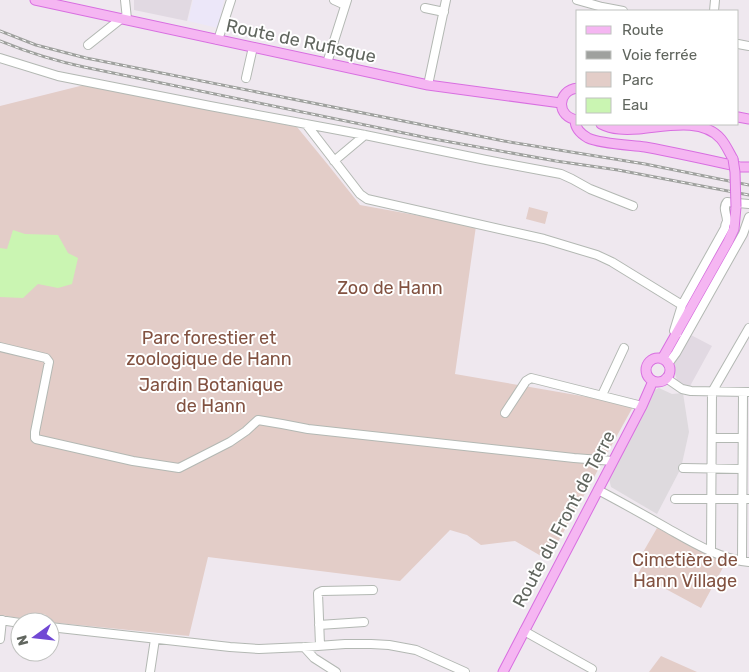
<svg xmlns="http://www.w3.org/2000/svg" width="749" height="672" viewBox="0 0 749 672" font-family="Rubik,sans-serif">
  <rect width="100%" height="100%" fill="#efe8ef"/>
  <path fill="#dedade" d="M659,388l13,6 11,-1 6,39 -8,36 -24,46 -46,-27 -2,-8 46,-89z"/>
  <path fill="#e1d9e2" d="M134,0h58l-5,21 -53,-11z
    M689,334l23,12 -23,42 -12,-8 -5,-15z"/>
  <path fill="#ece7f9" d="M193,0h31l-6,28 -30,-7z"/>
  <path fill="#e3cdc8" d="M84,85l213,42 32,39 31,39 116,21 -21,148 179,31 -86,155 -33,-19 -34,4 -14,-10 -17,-5 -50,51 -192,-24 -19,79 -151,-15 -38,-6v-509z
    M529,207l19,5 -3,12 -19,-5z
    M657,528l69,34 -25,46 -63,-34 9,-17 -5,-3z
    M661,656l36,16h-48z"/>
  <path fill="#caf5b2" d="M13,230l12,4 33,1 10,18 10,5 -6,26 -14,4 -20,-4 -15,14 -23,-1v-49l7,1z"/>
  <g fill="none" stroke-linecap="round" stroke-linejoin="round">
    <defs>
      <path id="minor" d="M125,0l2,19
        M334,0l11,5
        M577,0l25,7 21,4
        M425,8l19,4
        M714,11l1,-11
        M218,40l13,-40
        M738,44l11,2
        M88,45l34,-27
        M0,58l58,18 152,30 155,29 121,25 75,14 11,5 18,10 43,17
        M327,63l20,-63
        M246,78l7,-31
        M428,85l18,-85
        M306,124l54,70 7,5 177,40 53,16 15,7 70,43
        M334,161l31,-26
        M677,334l-3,-3 8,-26 43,-77c0,-2 1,-5 2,-7 0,-7 -5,-13 0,-19l22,2
        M0,347l46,11 3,4 -14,70v6l1,1 97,22 46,7 51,-26 16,-11 12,-11 24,4 26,5 266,29 39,3
        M668,364l8,-11 67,-119 6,-17
        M666,378l16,11 9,2 58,1
        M602,395l22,-47
        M505,413l21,-32 5,-3 111,28
        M712,438h30
        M683,468l59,1
        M598,490c23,12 46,25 69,38 25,14 52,31 82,34
        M675,499h74
        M711,551l1,-159 37,-64
        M742,561l1,-169
        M0,620l20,3
        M319,625l45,-3
        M50,627l180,20 29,2 45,-2 41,-3h26l18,1 27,5 49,22
        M524,631l68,38
        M0,639l2,-19
        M320,645l-2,-52 4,-2 51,-1
        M304,647l10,11 22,14
        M150,672l5,-33"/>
      <path id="major" d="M35,0l393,85 133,18
        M578,88c-22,2 -22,30 0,32
        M738,117l11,2
        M575,120c0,8 6,14 13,18 13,6 42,7 57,9 32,6 64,13 95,20h9
        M601,124c12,6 24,6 38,5 25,-2 63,-12 82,10 5,6 8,13 12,20
        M646 370a12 12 0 1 1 24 0a12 12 0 1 1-24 0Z
        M662,359l66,-117 6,-13 2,-22
        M503,672l139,-266 11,-25"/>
    </defs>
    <use href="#minor" stroke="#b3b8b3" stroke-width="10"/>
    <use href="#major" stroke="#d86fe0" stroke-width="11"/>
    <use href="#minor" stroke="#fff" stroke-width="8"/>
    <use href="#major" stroke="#f5b6f2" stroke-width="9"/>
    <defs>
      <path id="rail" d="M0,31l36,14 50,13 418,83 141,23 104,21
        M0,41c27,11 55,20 84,26l344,71 128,23 62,9 131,25"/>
    </defs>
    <use href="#rail" stroke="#9fa19e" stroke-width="3"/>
    <use href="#rail" stroke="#fff" stroke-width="1" stroke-dasharray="4" stroke-linecap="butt"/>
    <defs>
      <path id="major-bridge" d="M733,159l2,13 1,35"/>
    </defs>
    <use href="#major-bridge" stroke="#d86fe0" stroke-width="11" stroke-linecap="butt"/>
    <use href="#major-bridge" stroke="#f5b6f2" stroke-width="9"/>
  </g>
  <g text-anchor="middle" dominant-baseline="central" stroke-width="4" stroke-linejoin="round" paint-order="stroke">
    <g font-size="18" fill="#61665f" stroke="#fff">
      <text transform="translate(301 41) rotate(12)">Route de Rufisque</text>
      <text transform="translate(564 519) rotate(-62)">Route du Front de Terre</text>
    </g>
    <g font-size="18" fill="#825241" stroke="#fff">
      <text x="390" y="288">Zoo de Hann</text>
      <text x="209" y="338">Parc forestier et<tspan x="209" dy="21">zoologique de Hann</tspan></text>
      <text x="211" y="385">Jardin Botanique<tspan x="211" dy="21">de Hann</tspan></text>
      <text x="685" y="560">Cimetière de<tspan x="685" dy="21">Hann Village</tspan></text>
    </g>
  </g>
  <rect x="576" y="10" width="162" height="115" fill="#ffffff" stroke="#c0c2bf"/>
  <rect x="586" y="26" width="25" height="8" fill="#f5b6f2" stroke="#c0c2bf"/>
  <text x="622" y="35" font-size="15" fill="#61665f">Route</text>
  <rect x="586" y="51" width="25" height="8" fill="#9fa19e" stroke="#c0c2bf"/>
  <text x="622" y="60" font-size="15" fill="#61665f">Voie ferrée</text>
  <rect x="586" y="72" width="25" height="15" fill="#e3cdc8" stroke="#c0c2bf"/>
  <text x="622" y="85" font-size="15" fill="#61665f">Parc</text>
  <rect x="586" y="98" width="25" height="15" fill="#caf5b2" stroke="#c0c2bf"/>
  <text x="622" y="110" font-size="15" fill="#61665f">Eau</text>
  <g transform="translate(35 637) rotate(255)"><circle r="24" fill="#ffffff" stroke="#c0c2bf"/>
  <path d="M0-4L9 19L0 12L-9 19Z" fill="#7148d4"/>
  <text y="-8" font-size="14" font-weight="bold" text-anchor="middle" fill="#61665f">N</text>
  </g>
</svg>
